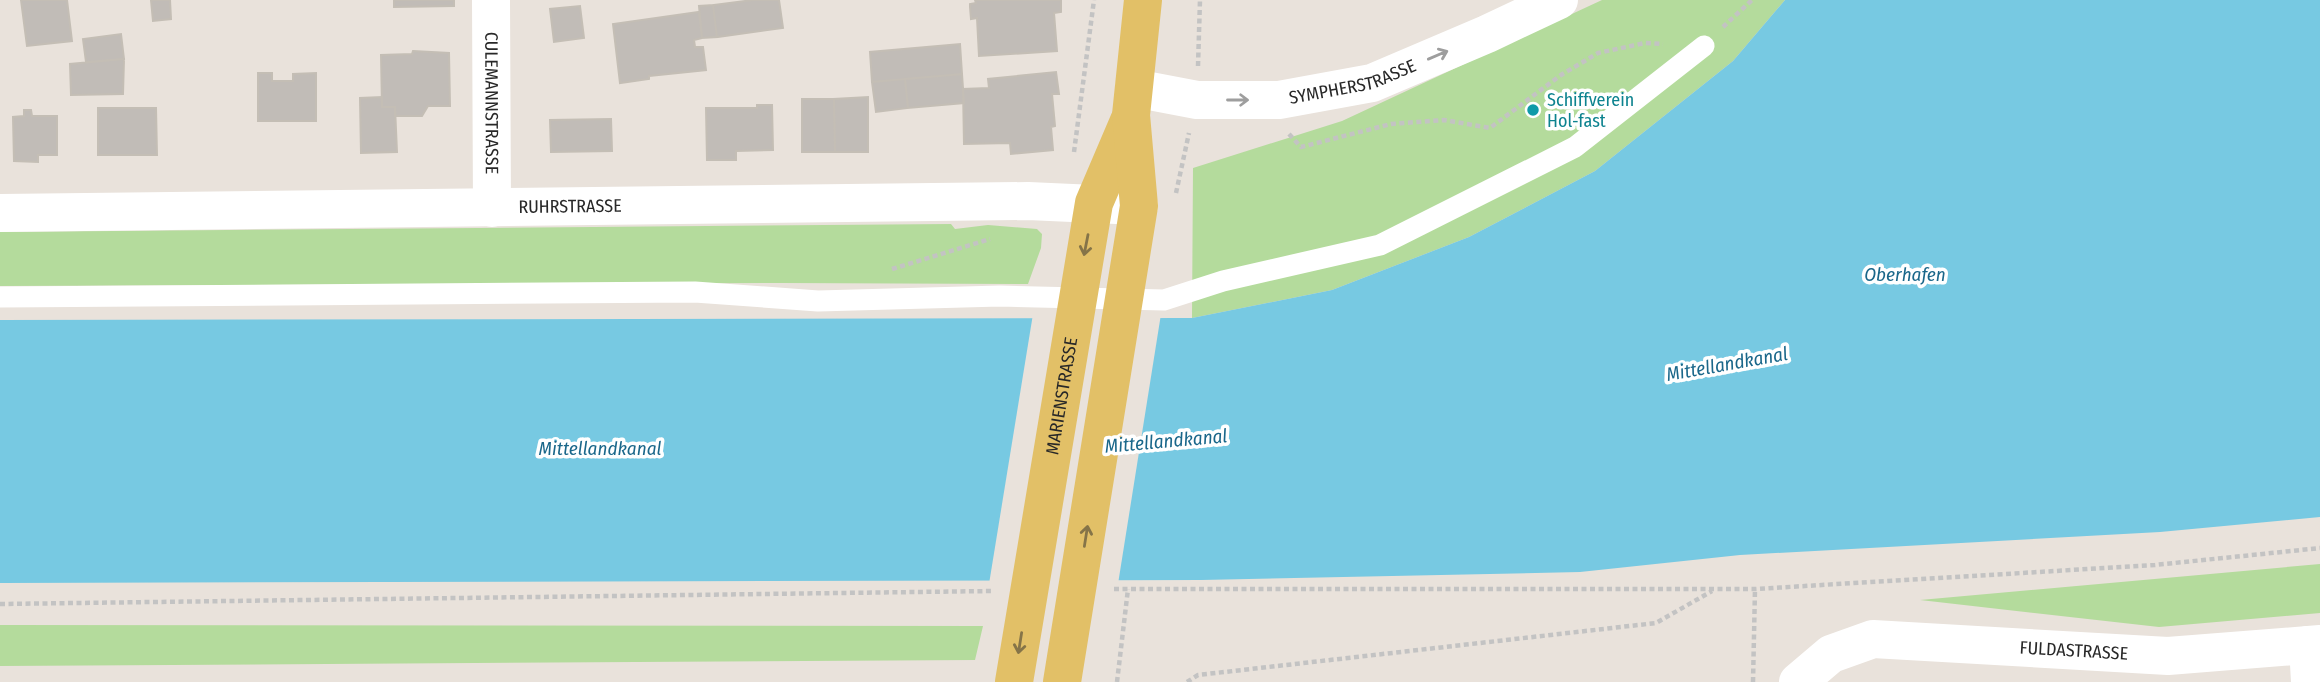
<svg xmlns="http://www.w3.org/2000/svg" width="2320" height="682" viewBox="0 0 2320 682" font-family="'Fira Sans Condensed',sans-serif">
  <rect width="100%" height="100%" fill="#e9e2db"/>
  <path fill="#b4db9c" d="M1602,0h183l-52,61 -138,110 -126,66 -137,53 -140,28 1,-150 149,-47z
    M951,224l4,5 33,-4 49,4 5,5 -1,14 -13,36 -245,-1 -783,3v-54z
    M2320,564v49l-161,14 -239,-27z
    M0,625l983,1 -8,34 -975,6z"/>
  <path fill="#77c9e2" d="M1785,0h535v517l-160,15 -420,23 -160,17 -379,8 -1201,3v-263l1192,-2 140,-28 137,-53 126,-66 138,-110z"/>
  <path fill="#e9e2db" d="M1033,314h128l-43,270h-129z"/>
  <path fill="#c1bcb7" stroke="#c4beb5" stroke-width="2" d="M21,0h46l5,41 -45,5z
    M151,0h19l1,19 -18,2z
    M394,0h60v6l-60,1z
    M753,0h26l4,28 -66,9 -4,-32z
    M975,0h86v12l-7,1 3,38 -78,5 -2,-38 -6,1 -1,-12v-3l6,-1z
    M713,5l4,32 -15,1 -3,-32z
    M580,6l4,32 -30,4 -4,-33z
    M699,12l3,26 -8,2 1,7h8l3,23 -57,6v3l-29,4 -7,-59z
    M121,34l3,25 -38,3 -3,-23z
    M960,44l2,30 -90,8 -2,-30z
    M413,51l36,2 1,53h-22l-6,10h-27v-9h-13l-1,-52 31,-1z
    M124,59l-1,35 -52,1 -1,-31z
    M1056,72l3,22h-7l3,32 -4,1 2,23 -42,4 -1,-11 -46,1 -1,-55 26,-1 -1,-9z
    M258,73h14v8h21v-7l23,-1v48h-58z
    M962,74l2,29 -56,5 -3,-29z
    M905,79l3,29 -32,4 -4,-30z
    M382,97v10h13l2,45 -36,1 -1,-55z
    M868,97v55h-33l-1,-53z
    M802,99h32l1,53h-33z
    M757,105h15l1,45 -37,1v9h-29l-1,-52h51z
    M98,108h58l1,47h-59z
    M24,110h7l1,6h25v39h-19v7l-24,-1 -1,-44 11,-1z
    M611,119l1,32 -61,1 -1,-32z"/>
  <g fill="none" stroke-linecap="round" stroke-linejoin="round">
    <path stroke="#c3c3c3" stroke-width="4.5" stroke-dasharray="5 3.5" stroke-linecap="butt" d="M1723,27l29,-27
      M1198,66l2,-66
      M1289,134l12,13 90,-23 53,-4 46,8 71,-53 37,-22 47,-10 18,1
      M1074,152l20,-152
      M1176,193l13,-60
      M892,269l98,-30
      M1114,589h641l400,-24 165,-17
      M0,604l993,-13
      M1117,682l11,-93
      M1187,682l11,-7 458,-52 56,-32
      M1753,682l2,-93"/>
    <path stroke="#fff" stroke-width="21" d="M0,297l695,-5 123,9 182,-5 164,4 59,-19 157,-36 195,-98 129,-101"/>
    <g stroke="#fff" stroke-width="38">
      <path id="s1" d="M491,0l1,208"/>
      <path id="s2" d="M1134,88l63,12h82l93,-17 115,-49 72,-34"/>
      <path id="s3" d="M0,213l1028,-12 111,5"/>
      <path d="M2308,645l2,37"/>
      <path id="s4" d="M1798,682l33,-28 42,-15 295,17 152,-12"/>
    </g>
    <g stroke="#e2c067" stroke-width="38">
      <path id="s5" d="M1014,682l80,-479 35,-82"/>
      <path d="M1062,682l77,-476 -8,-91 12,-115"/>
    </g>
  </g>
  <defs><path id="oneway-shaft" d="M-6 0H5M1.5-3L5.5 0L1.5 3" fill="none" stroke-width="1.6" stroke-linecap="round" stroke-linejoin="round" transform="scale(1.75)"/></defs>
  <g stroke="#9e9e9e">
    <use href="#oneway-shaft" transform="translate(1438 55) rotate(-23)"/>
    <use href="#oneway-shaft" transform="translate(1238 100)"/>
  </g>
  <g stroke="#857448">
    <use href="#oneway-shaft" transform="translate(1086 245) rotate(101)"/>
    <use href="#oneway-shaft" transform="translate(1086 536) rotate(-81)"/>
    <use href="#oneway-shaft" transform="translate(1020 643) rotate(99)"/>
  </g>
  <circle fill="#0f9aa8" stroke="#fff" stroke-width="2.5" cx="1533" cy="110" r="7"/>
  <g text-anchor="middle" dominant-baseline="central" stroke-width="7" stroke-linejoin="round" paint-order="stroke">
    <g font-size="18" fill="#282828" stroke="#fff">
      <text stroke="none"><textPath href="#s2" startOffset="222">SYMPHERSTRASSE</textPath></text>
      <text stroke="none"><textPath href="#s1" startOffset="103">CULEMANNSTRASSE</textPath></text>
      <text stroke="none"><textPath href="#s3" startOffset="570">RUHRSTRASSE</textPath></text>
      <text stroke="none"><textPath href="#s5" startOffset="290">MARIENSTRASSE</textPath></text>
      <text stroke="none"><textPath href="#s4" startOffset="289">FULDASTRASSE</textPath></text>
    </g>
    <g font-size="18" fill="#0d838f" stroke="#fff" text-anchor="start">
      <text x="1547" y="100">Schiffverein<tspan x="1547" dy="21">Hol-fast</tspan></text>
    </g>
    <g font-size="19" font-style="italic" fill="#1a678a" stroke="#fff">
      <text x="1905" y="274">Oberhafen</text>
      <text transform="translate(1727 364) rotate(-10)">Mittellandkanal</text>
      <text transform="translate(1166 441) rotate(-5)">Mittellandkanal</text>
      <text x="600" y="448">Mittellandkanal</text>
    </g>
  </g>
</svg>
